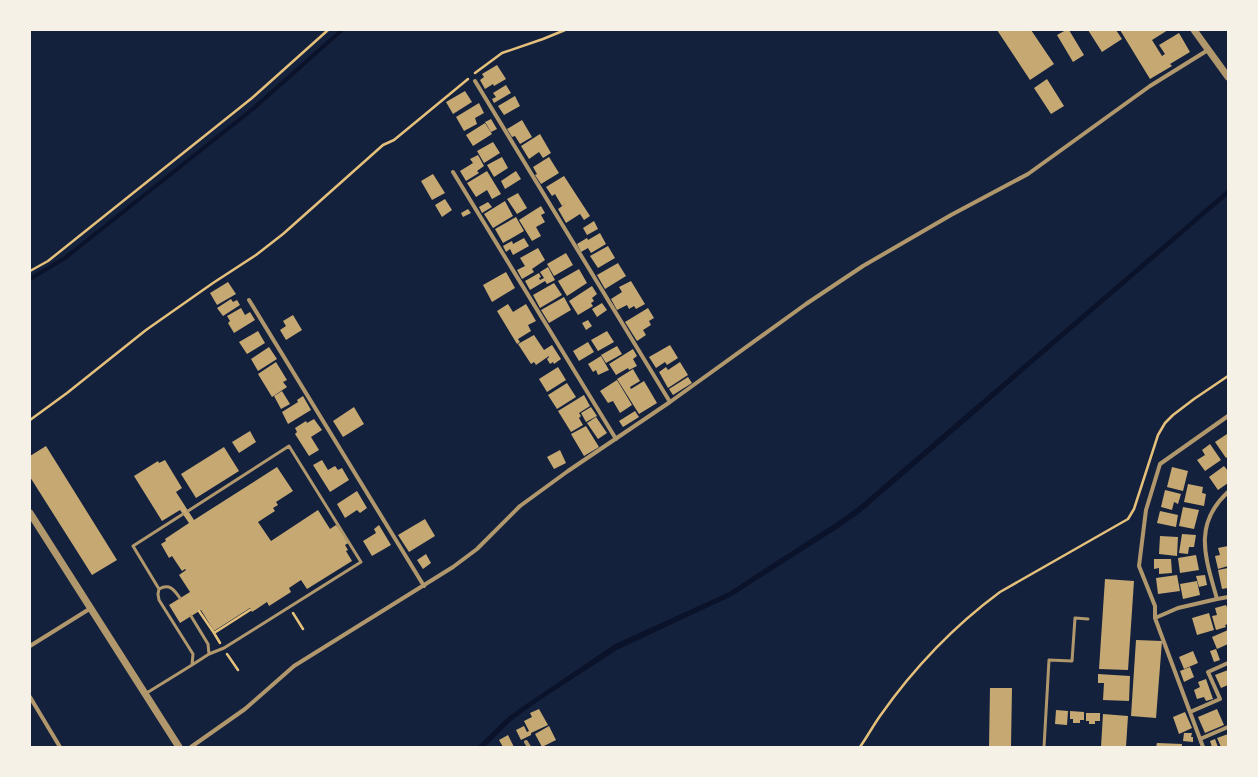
<svg xmlns="http://www.w3.org/2000/svg" width="1258" height="777" viewBox="0 0 1258 777" font-family="'Varela Round',sans-serif">
  <rect width="100%" height="100%" fill="#14213d"/>
  <path fill="#0b132b" d="M1228,189v6l-367,317 -21,15 -108,69 -115,54 -80,52 -26,19 -26,26h-8l31,-30 11,-8 96,-65 114,-52 108,-70 21,-15z"/>
  <g fill="none" stroke-linecap="round" stroke-linejoin="round">
    <path stroke="#0b132b" stroke-width="4" d="M30,279l35,-21 189,-150 88,-78"/>
  </g>
  <path fill="#c6a872" d="M997,30h34l23,34 -24,16z
    M1066,30h3l15,25 -11,7 -16,-27z
    M1088,30h28l6,9 -20,13z
    M1120,30h48l-16,10 10,16 3,-2 -6,-9 20,-12 11,19 -20,12 2,2 -22,13z
    M497,65l9,14 -12,7 -1,-2 -8,5 -5,-9 4,-3 -2,-3z
    M1047,79l17,27 -13,8 -17,-26z
    M506,85l5,8 -17,10 -2,-4 4,-2 -3,-4z
    M465,91l7,11 -19,12 -7,-12z
    M515,96l5,10 -16,9 -6,-9z
    M479,103l5,10 -9,5 2,6 -13,7 -8,-14z
    M491,119l6,10 -6,3 -6,-10z
    M522,120l10,17 -12,7 -5,-8 -3,1 -5,-8z
    M485,123l7,11 -19,12 -7,-11z
    M540,134l11,19 -8,5 -4,-6 -10,7 -8,-13z
    M493,142l7,11 -16,10 -7,-12z
    M478,155l6,11 -7,5 2,2 -13,8 -6,-10 13,-8 -3,-4z
    M502,157l6,11 -14,9 -7,-12z
    M549,157l10,16 -18,11 -6,-9 2,-1 -4,-7z
    M487,171l14,23 -9,5 -5,-9 -11,7 -9,-14z
    M516,171l5,8 -16,10 -4,-8z
    M433,174l12,19 -13,7 -11,-19z
    M564,176l26,40 -6,4 -4,-6 -14,9 -8,-14 10,-7 -6,4 -7,-12 -3,2 -6,-9z
    M518,193l9,15 -10,6 -10,-15z
    M445,199l7,11 -10,7 -7,-12z
    M505,201l8,15 -20,12 -9,-14z
    M488,202l4,5 -10,6 -3,-6z
    M541,206l4,7 -4,2 4,7 -9,5 5,9 -9,5 -13,-21z
    M468,209l3,4 -8,4 -2,-4z
    M516,217l8,14 -21,12 -8,-14z
    M594,221l4,8 -11,6 -4,-7z
    M600,233l6,11 -15,9 -3,-5 -7,4 -4,-8 10,-6 1,2z
    M524,238l5,8 -16,9 -3,-6 -4,3 -3,-6 9,-5 1,3z
    M608,246l7,12 -17,10 -8,-12z
    M538,248l7,12 -13,9 2,3 -12,7 -5,-9 8,-4 -5,-8z
    M566,253l7,12 -19,11 -7,-12z
    M618,263l8,13 -21,13 -8,-14z
    M548,267l7,13 -8,4 -2,-3 -15,9 -5,-9 14,-8 2,4 -2,1 1,2 4,-2 -4,-6z
    M579,269l8,14 -20,13 -9,-15z
    M506,272l9,16 -23,14 -9,-17z
    M631,281l14,23 -9,5 -2,-3 -5,3 -2,-4 -10,5 -6,-11 11,-7 -3,-5z
    M228,282l8,12 -19,11 -7,-12z
    M554,283l8,12 -22,13 -7,-13z
    M592,286l5,8 -5,4 2,3 -3,2 2,3 -15,9 -9,-14z
    M564,297l7,13 -22,13 -8,-13z
    M231,299l2,3 4,-2 3,5 -17,11 -6,-8z
    M602,303l5,7 -10,7 -5,-8z
    M508,304l5,8 13,-8 10,17 -8,4 3,6 -13,8 2,3 -3,2 -20,-33z
    M241,308l4,7 5,-3 5,8 -21,13 -6,-10 2,-2 -3,-5z
    M648,308l6,10 -5,3 2,4 -8,5 3,5 -9,6 -12,-19z
    M293,315l9,15 -16,10 -6,-10 6,-4 -3,-5z
    M588,320l4,6 -6,4 -4,-7z
    M258,331l7,12 -18,11 -8,-12z
    M607,331l7,11 -16,9 -7,-11z
    M534,335l10,15 8,-5 9,14 -7,5 -1,-2 -3,2 -3,-5 2,-2v-1l-13,9 -2,-3 -3,2 -13,-20z
    M588,342l6,10 -15,9 -6,-10z
    M670,345l8,13 -11,7 -2,-3 -9,6 -7,-11z
    M617,346l5,8 -16,9 -5,-8z
    M269,347l8,12 -19,12 -7,-12z
    M633,349l4,7 -4,3 4,7 -8,4 -1,-2 -12,7 -7,-11z
    M601,356l8,14 -11,5 -2,-5 -3,2 -5,-8z
    M276,362l11,18 -4,2 4,5 -15,10 -14,-23z
    M680,362l8,13 -20,13 -9,-16 7,-5 2,3z
    M558,367l8,13 -19,12 -8,-13z
    M633,369l7,12 -10,6 1,2 13,-8 13,22 -18,11 -22,-35z
    M688,377l4,6 -19,12 -4,-6z
    M617,380l15,25 -12,8 -7,-12 -5,2 -8,-12z
    M567,383l9,14 -19,12 -9,-14z
    M282,391l8,13 -9,5 -7,-13z
    M584,395l6,11 -11,7 2,3 -2,2 4,7 -12,7 -13,-21z
    M303,396l8,14 -23,14 -6,-12 16,-10 -1,-2z
    M354,407l10,17 -21,13 -10,-16z
    M591,407l6,9 -11,6 -5,-9z
    M635,411l4,6 -16,10 -4,-6z
    M596,417l11,16 -9,6 -11,-16z
    M314,419l8,11 -11,7 8,13 -10,6 -14,-22 2,-2 -2,-4 11,-7 1,2z
    M586,426l13,21 -15,9 -13,-22z
    M250,431l6,11 -17,11 -7,-11z
    M1227,434l1,22 -2,2 -11,-16z
    M1210,444l11,16 -16,11 -8,-11 8,-5 -3,-5z
    M46,446l71,114 -25,15 -62,-98v-21z
    M224,447l15,24 -43,27 -15,-24z
    M560,450l6,13 -12,6 -7,-12z
    M165,460l17,28 -6,4 18,28 83,-53 16,24 -17,11 2,3 -5,3 2,3 -17,11 13,19 47,-31 12,19 6,-4 14,17 -5,3 3,5 -2,1 6,10 -45,28 -6,-9 -12,8 2,4 -22,14 -2,-4 -15,10 -2,-4 -36,23 -13,-21 -21,13 -11,-18 21,-13 -11,-17 7,-5 -1,-1 -3,2 -10,-15 -3,2 -8,-14 5,-3 -1,-2 24,-16 -9,-13 -18,11 -28,-45 24,-15 1,2z
    M322,460l6,10 7,-4 3,4 4,-2 7,12 -19,12 -17,-27z
    M1224,466l4,5v12l-10,7 -9,-13z
    M1172,467l16,4 -5,20 -16,-4z
    M1188,484l15,3 -1,6 4,1 -2,12 -20,-4z
    M1165,490l16,4 -3,10 -4,-2 -2,8 -11,-3z
    M357,491l10,17 -7,5 -3,-3 -12,8 -8,-14z
    M1183,507l16,3 -5,19 -15,-3z
    M1160,511l18,4 -2,12 -19,-4z
    M425,519l10,17 -26,16 -11,-17z
    M379,525l12,20 -19,11 -9,-15 13,-8 -2,-4z
    M1182,534l14,1 -2,12h-5l-1,7 -9,-1z
    M1160,536l18,1 -1,19 -18,-2z
    M1228,546v20l-10,3 -3,-13 5,-1 -2,-7z
    M426,554l5,9 -8,6 -6,-9z
    M1196,555l3,15 -19,3 -2,-15z
    M1154,559h17l1,14 -13,1v-6l-5,1z
    M1228,568v20l-6,1 -4,-19z
    M1177,575l3,16 -22,3 -2,-16z
    M1205,575l2,10 -8,2 -3,-11z
    M1105,579l29,2 -6,89 -29,-1z
    M1197,581l3,14 -17,4 -3,-15z
    M1226,605l2,5v14l-3,1 1,2 -10,3 -4,-14 5,-1 -2,-7z
    M1209,613l5,17 -17,5 -5,-17z
    M1228,630v14l-11,5 -5,-12z
    M1136,640l26,1 -6,77 -25,-2z
    M1216,649l4,11 -6,2 -4,-11z
    M1193,651l5,12 -14,6 -5,-12z
    M1190,667l4,10 -10,5 -4,-11z
    M1228,670v15l-7,3 -6,-13z
    M1098,674l32,2 -1,25 -26,-1 1,-17h-6z
    M1206,679l7,20 -7,2 -2,-4 -7,2 -3,-9 6,-3 -2,-5z
    M990,688h22l-1,59h-22z
    M539,709l9,16 -17,8v2l-10,5 -5,-10 8,-4 3,6 2,-1 -5,-10 8,-4 -2,-4z
    M1217,709l7,16 -19,8 -7,-16z
    M1056,710l12,1 -1,14 -12,-1z
    M1070,711l14,1v8h-4v3h-7v-4h-3z
    M1185,712l7,16 -13,6 -6,-17z
    M1086,713h14v8h-5v3h-6v-3h-3z
    M1103,714l25,2 -2,31h-25z
    M549,726l7,14 -14,7 -7,-13z
    M1184,733h8l-1,4h2v5l-10,-1z
    M1228,734v13h-7l-4,-9z
    M508,735l6,12h-11l-4,-7z
    M1215,739l3,8h-6l-2,-6z
    M1157,743l25,1v3h-26z"/>
  <g fill="none" stroke-linecap="round" stroke-linejoin="round">
    <path stroke="#e5c07b" stroke-width="2.5" d="M475,73l27,-20 41,-14 22,-9
      M30,271l18,-10 204,-163 76,-68
      M30,420l37,-27 79,-63 67,-47 43,-28 27,-21 100,-89 11,-5 74,-61
      M199,611l15,22 36,-23
      M293,613l10,16
      M214,633l6,10
      M227,654l11,16
      M860,747c7,-10 13,-21 20,-31 33,-47 74,-90 120,-124l128,-73 6,-10 24,-74 7,-12 8,-8 21,-16 34,-23"/>
    <path stroke="#b1986c" stroke-width="3" d="M188,511l101,-65 72,116 -137,86 -15,6 -17,11
      M159,589c11,-6 15,1 21,9
      M191,616l17,28 1,10
      M145,694l47,-29 1,-11 -34,-54 -1,-6 1,-5 -26,-43 50,-32
      M1044,747l5,-87 23,1 3,-43 13,1"/>
    <path stroke="#b1986c" stroke-width="4" d="M475,81l195,321
      M453,172l163,267
      M249,300l175,286
      M1228,492c-36,33 -22,67 -11,107l11,-2
      M1217,599l-39,9 -23,10v-12l-16,-40 7,-56 14,-46 68,-48
      M1155,618l48,129
      M30,646l61,-38
      M30,697l30,50
      M1190,712l30,-13 -12,-27 20,-9
      M1200,739l28,-12
      M526,742l3,5
      M191,747l54,-38 49,-43 159,-99 24,-18 43,-43 48,-35 102,-69 136,-98 57,-38 88,-51 77,-41 122,-88 58,-36"/>
    <path stroke="#b1986c" stroke-width="7" d="M1194,30l34,47
      M30,513l149,234"/>
  </g>
  <rect width="1258" height="777" fill="none" stroke="#f6f1e7" stroke-width="62"/>
</svg>
